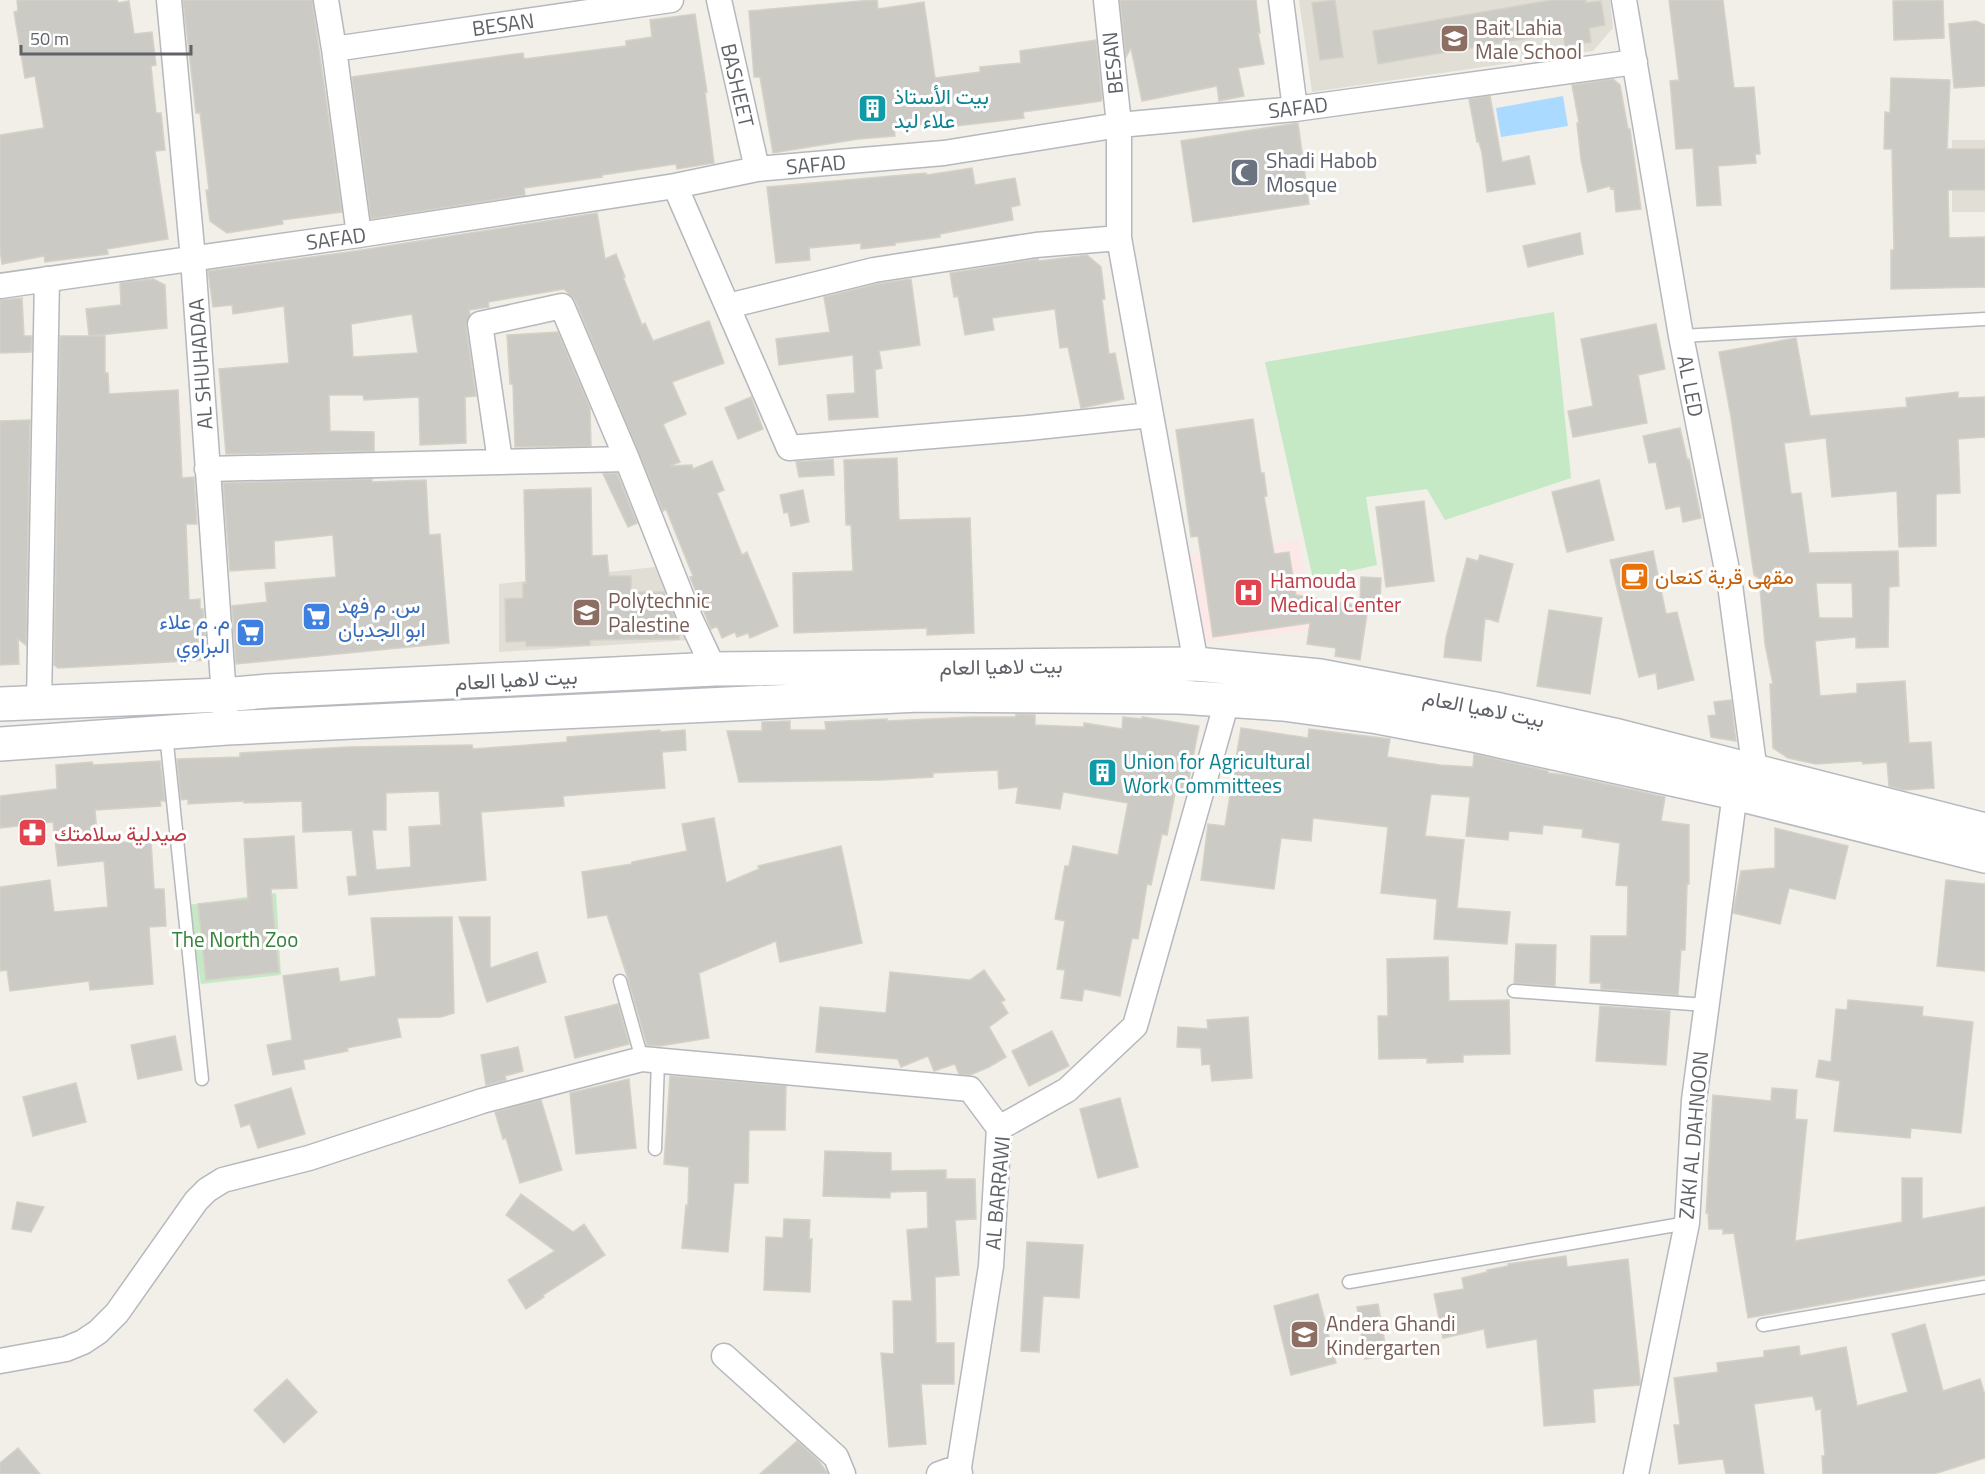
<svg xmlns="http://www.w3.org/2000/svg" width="1985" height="1474" viewBox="0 0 1985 1474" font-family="'Titillium Web',Vazirmatn,sans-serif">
  <rect width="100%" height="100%" fill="#f1efe8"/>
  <path fill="#e1ded6" d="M1299,0h311l3,28 -20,23 -281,41z
    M1952,140h33v72h-33z
    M655,567l35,73 -191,12v-68z"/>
  <path fill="#fce8e6" d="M1299,540l11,90 -112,13 -10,-89z"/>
  <path fill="#c5e8c5" d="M1554,312l17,166 -126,42 -18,-31 -61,8 11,68 -64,14 -48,-217z
    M276,893l5,82 -80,9 -13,-79z"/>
  <path fill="#aadaff" d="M1563,96l5,30 -67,11 -5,-29z"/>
  <path fill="#cccac5" stroke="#d6d1c6" stroke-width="1.5" fill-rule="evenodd" d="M17,0h100l1,3 11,-2 5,33 18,-2 4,33 -5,1 5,47h5l4,37 -10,1 13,88 -61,10 1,5 -63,8 -1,-6 -42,8 -2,-14v-115l44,-7 -9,-52 -10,2 -11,-66 4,-1z
    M183,0h129l30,212 -60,8 1,4 -56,9 -17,-12 -4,-31h3l-9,-77h-4z
    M872,0h5l1,9 46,-7 11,76 45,-6v-5l41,-4 -1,-12 76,-11 6,59 -1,2 -78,11 1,6 -76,9 -1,-6 -53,7 1,8 -37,3 -85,14 -13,-76h-6l-5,-66z
    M1120,0h136l4,33h-2l6,31 -26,4 6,28 -25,5 -2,-15 -75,15 -11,-53 -5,9z
    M1335,0l8,57 -23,3 -8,-57z
    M1552,0h34v3l15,-2 4,24 -16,3 2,14 -26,4 -2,-14 -185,32 -5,-33z
    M1669,0h54l11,88 20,-1 6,67h-5l1,9 -38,3 3,39 -24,1 -4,-58 -17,1 -6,-68 9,-1z
    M1943,0l1,38 -50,2 -1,-39z
    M695,14l12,78h-2l9,71 -37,6 -1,-5 -74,11v2l-78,11 1,7 -154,24 -19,-142 171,-24 1,6 102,-13v-5l26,-4 -2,-17z
    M1976,21l9,4v61l-31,2 -5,-64z
    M1891,78l59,2 -3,69h38v41h-37l1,48 36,-1v50l-94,2v-39h3l-2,-101h-8l1,-37 5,1z
    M1613,79l7,6 8,44h2l11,80 -25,3 -2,-24 -3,1 -1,-3 -22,6 -7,-32 -4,-37h2l-7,-38z
    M1490,96l12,66 27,-6 6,28 -48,8 -5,-39 -3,-11h-2l-8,-43z
    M1298,123l11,81 -116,18 -12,-81z
    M972,168l3,17 40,-7 5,27 -9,2 2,13 -73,14v3l-45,6v2l-34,4v-6l-52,5 1,12 -34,3 -9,-76 159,-14 1,2z
    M597,213l8,46 11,-5 9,23h-2l19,48 3,-2 8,18 56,-20 15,42 -52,19 14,32 -23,10 17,38 -11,4 23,-1 1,4 19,-8 12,29 -7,3 25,62 5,-3 31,74 -28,12 -2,-5 -11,4 -2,-5 -13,6 -5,-12 -6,3 -21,-52 3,-1 -27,-67 -3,2 -88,-211 -11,-11 -76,13 1,5 -20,3 1,5 -4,11 10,70 -11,1 1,46 -46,2 -1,-48 -55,3 -1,-5h-34l1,36 44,1v19l-148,3 -7,-85 70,-6 -5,-57 -51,8 -1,-9 -19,2 -5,-36 141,-19zM412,314l6,39 -65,4 -2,-33z
    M1580,233l3,21 -55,13 -5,-21z
    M1087,255l14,12 4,32h-3l7,55 6,-1 9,46 -43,9 -13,-61 -8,1 -5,-39 -63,9 2,12 -29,5 -7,-39 -4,1 -4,-24 88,-14 1,2z
    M153,279l12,6 2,43 -78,8h16v37h3l1,21 69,-4 4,88 12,-1 3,47h-11l3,76 11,-1v10h3l4,51 -149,8 -4,-3 6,-329h29l-3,-27 35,-4 -1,-22z
    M911,279l9,66 -41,6 3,17 -7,2 3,47 -49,3 -2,-25 28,-2 -2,-38 -74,10 -3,-26 54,-7 -6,-35 52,-13z
    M22,298l2,38h8l-1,16 -31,1v-53z
    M1656,324l9,45 -27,6 9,48 -74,14 -5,-26 25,-5 -12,-67z
    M558,332l32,76 1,38 -76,1 -2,-63h-3l-3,-49z
    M1796,338l14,78 97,-9 -1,-9 52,-6v6l27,-1v40l-27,2 2,54 -24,1v52l-37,1 -2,-56 -65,6 -6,-59 -42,5 7,51 10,-1 8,60 89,-2 1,35 -10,1 -1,60 -32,1v-11l-41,4 5,55 37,-3v-9l48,-3 4,62 22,-1 3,46 -31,2 -14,-4 -2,-24 -24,2 -1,-3 -46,3 -28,-6 -15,-10 -3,-64h3l-8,-40 -6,-66 -5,-3 -23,-158 -12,-65zM1816,583h36l1,35h-34z
    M751,397l12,32 -25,10 -13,-31z
    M1253,419l8,54h3l3,23h-3l10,58 15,-2 7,43 72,12 -8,53 -25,-4 1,-8 -29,-4 3,-21 -97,14 -15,-101 -7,1 -15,-107z
    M30,420l-4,225 -8,-6 1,25 -19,1v-244z
    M1680,428l7,31h2l12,59 -18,4 -3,-16 -14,3 -10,-47 -7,1 -6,-27z
    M897,458l2,62 71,-2 4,115 -47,2v-7l-133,5 -1,-60 60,-2 -2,-46h-5l-2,-65z
    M833,459l1,16 -35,2 -3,-15z
    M617,473l20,50 -9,4 -25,-53z
    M372,479v3l54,-2 3,55 11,-1 9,109 -213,21 -4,-58 35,-4 -2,-19 71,-6 -3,-42 -59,6 1,27 -45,3 -7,-88z
    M1599,480l15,60 -47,12 -15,-60z
    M591,488l1,68 15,-1 2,21h22v16h33l15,37v10l-89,1v5l-27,1h-37v-5l-20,1 -1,-43 18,-1v-15h3l-2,-93z
    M803,490l6,32 -18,4 -3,-14 -4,1 -4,-18z
    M1424,501l10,80 -48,6 -10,-80z
    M1653,551l13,63 11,-2 17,68 -36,9 -2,-16 -17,4 -29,-117z
    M1480,555l33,9 -15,58 -13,-4 -4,43 -37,-4 2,-19 21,-80 11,3z
    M1361,577l20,1 -1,25 -20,-1z
    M1549,610l53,8 -12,76 -53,-8z
    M1731,700l5,41 -25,-4 -3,-21 8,-1 -2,-13z
    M1016,714l19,1v10l49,2v-4l38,6 1,-12 19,2v-2l57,9 -12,64 -11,-2 -9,47 -5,-1 -11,51 -4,-1 -9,55 -6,-1 -12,58 -36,-7 -2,12 -21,-3 4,-28 -8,-1 8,-48 -10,-2 10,-53h4l4,-20 45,9 10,-52 -65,-11 -3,17 -44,-6 2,-16 -19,2 -1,-19 -65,3v4l-51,3 -143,2 -12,-51h35v-9l28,-1v9h36l-1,-8 62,-3v2l85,-4h44z
    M1241,728l67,10 1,-9 81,10 -3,18 53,8 33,2 1,-13 74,17v2l18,2 99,22 -4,24 28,4v59h-2l-2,66h-4l-3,45 -77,-6v-6h-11l1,-47h36l1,-50 -12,-1 4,-42 -38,-6 1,-8 -40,-4 -1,9 -33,-3 -1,9 -42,-4 4,-39 -39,-3 -6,42 39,4 -7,68 53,4 -3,32 -73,-5 3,-40 -56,-6 7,-66 -75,-9 -2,23 -30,-3 -7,51 -73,-9 7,-56 17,2z
    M660,730v2l25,-2 1,20 -24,2 3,36 -102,8 1,10 -83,6 5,68 -137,15 -2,-18 10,-1 -5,-46 -49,2 -1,-31 -58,2v-2l-56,3v-5l-7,1 -4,-41 63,-2v-4l108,-6 124,-2 1,4 94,-7v-5zM439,791l2,34 -32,2 2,40 -35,3 -4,-40h14v-37z
    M160,761l5,40h-5l1,5 -66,4 3,34 53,-4 3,49h10l2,37 -17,1 4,57 -63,6 -1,-9 -79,10 -3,-21 -7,1v-84l50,-7 4,32 54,-5 -4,-46 -46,5 -5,-44 -53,6v-32l57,-7 -1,-24 36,-3 1,3z
    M714,818l12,65 33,-14 -1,-3 83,-20 21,97 -82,19 -4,-21 -77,32 10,65 -49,8 -13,-1 -19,-66 -21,-64 -19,3 -6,-46 50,-8v-2l55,-11 -5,-27z
    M1775,828l73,18 -13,53 -46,-11 -9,36 -47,-11 8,-42 34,-3z
    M294,836l3,52 -26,1 8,83 -73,8 -8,-76 50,-5 -4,-60z
    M1946,880l39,4v87l-48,-5z
    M452,917l2,96 -13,4 -44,1 4,19 -54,11 1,3 -45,9 2,9 -32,6 -6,-30 25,-5 -9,-64 55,-8 2,14 36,-6 -5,-58z
    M459,917h31v51l47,-16 9,30 -59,20z
    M1516,944l40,1 -1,41 -41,-3z
    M1448,957l1,44 60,-1 1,54 -47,1v7l-36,1v-5l-48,1 -1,-43h10l-1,-57z
    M984,970l21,30 -4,2 7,11 -19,14 17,30 -17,10 -19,8 -11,-1 -4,-10 -21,7 -6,-15 -27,11 -3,-8 -82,-7 4,-45 66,6 4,-41 80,8z
    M1848,1000l75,7 -1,9 51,6 -12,111 -50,-5 -1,10 -76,-7 6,-50 -24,-4 3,-17 12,2 5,-53 11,1z
    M618,1004l11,40 -54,14 -10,-41z
    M1600,1006l70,5 -4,54 -70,-4z
    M1248,1017l4,61 -40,3 -2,-17 -8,1 -1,-17 -24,-1 1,-20 30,2 -1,-9z
    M1052,1031l17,35 -40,20 -17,-35z
    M175,1036l7,34 -44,9 -7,-34z
    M518,1047l5,24 -18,5 1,4 -20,5 -5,-30z
    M670,1076l116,10 -1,44h-36l-1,53h-14l-6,69 -46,-4 4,-43 2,1 1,-39 -25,-3z
    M629,1079l7,69 -60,6 -6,-61z
    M76,1083l10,39 -53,14 -10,-39z
    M291,1088l14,46 -47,14 -8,-24 -9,3 -6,-22z
    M1772,1088l25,2 -2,29 12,1 -12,121 107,-19v-44h20v41l63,-12v68l-237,43 -14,-85 -11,1v-5h-14l-1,-16h-2l7,-118 58,6z
    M1120,1098l18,69 -40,11 -18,-69z
    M541,1100l21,70 -42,13 -14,-45 -3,1 -8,-27z
    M825,1151l66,2v18l55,-1v9h29l1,40 -21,1 4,55 -24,2 1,66h18v41h-33l5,60 -37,3 -8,-94 13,1 -1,-53h19l-5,-71 21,-2 -1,-37 -37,1v6l-67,-2z
    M521,1194l52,38 11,-8 21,31 -62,40 1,2 -18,12 -18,-29 47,-29 -49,-36z
    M17,1202l27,5 -13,25 -19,-3z
    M784,1219l26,1 -1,19h3l-2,53 -46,-2 2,-53 17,1z
    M1027,1242l56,3 -4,53 -36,-2 -4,56 -18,-1z
    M1566,1256l1,11 61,-8 12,121v5l-47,4 2,33 -51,4 -7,-87 -50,9 -3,-19 -41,9 -9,-44 30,-5 -2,-11 25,-6v-2l21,-4v-2z
    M1318,1294l18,69 -45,12 -17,-69z
    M1378,1304l9,51 -22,4 -8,-52z
    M1925,1324l18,67 37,-12 5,16v63l-51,16h-111l-1,-18h3l-4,-47 -5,1 -3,-14 -59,8 10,70h-38l-3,-15 -44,5 -5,-39h6l-6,-47 44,-6 -1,-9 47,-6v-6l35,-5 1,10 46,-9 11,59 51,-14 -16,-58z
    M287,1379l30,33 -33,31 -30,-33z
    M797,1441l22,20 9,13h-68z
    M18,1448l22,26h-40v-11z"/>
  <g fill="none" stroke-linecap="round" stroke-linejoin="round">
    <defs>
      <path id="lane" d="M1681,336l304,-17
        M166,734l36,345
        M620,981l22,78
        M1514,991l192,14
        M655,1149l3,-88
        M1349,1282l338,-59
        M1763,1325l222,-38"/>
      <path id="street" d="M169,0l24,259 32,452
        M326,0l8,49 25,186
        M719,0l38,169
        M1106,0l13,125v113l77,426
        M1281,0l14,109
        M1624,0l57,336 49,249 25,187
        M334,49l337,-49
        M675,186l114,262 239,-20 123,-13
        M0,286l359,-51 316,-49 82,-17 187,-16 175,-28 176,-16 340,-47
        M728,306l146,-36 162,-25 83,-7
        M500,461l-20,-137 82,-18 65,153 63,159 24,51
        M207,469l420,-10
        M39,702l8,-423
        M724,1356l112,101 7,17
        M0,1361l66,-12 17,-7 15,-10 19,-19 79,-112 11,-11 16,-10 86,-22 173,-57 160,-42 328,30 29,39
        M939,1474l20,-7
        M960,1474l-1,-7 32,-201 8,-138 68,-38 68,-64 92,-325
        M1636,1474l51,-251 7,-123 41,-307"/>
      <path id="secondary" d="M0,704l223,-9 45,-4 446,-22 482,-5 124,12 180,34 114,25 371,95
        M0,744l227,-16 692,-33 261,2 103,7 95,13 95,18 262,58 250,63"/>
    </defs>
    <use href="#lane" stroke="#b5b8bc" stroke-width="15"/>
    <use href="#street" stroke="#b5b8bc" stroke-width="27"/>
    <use href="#secondary" stroke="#b6babf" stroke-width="36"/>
    <use href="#lane" stroke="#fff" stroke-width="12"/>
    <use href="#street" stroke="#fff" stroke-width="24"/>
    <use href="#secondary" stroke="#fff" stroke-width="33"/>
  </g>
  <defs>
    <symbol id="school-square" viewBox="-11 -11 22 22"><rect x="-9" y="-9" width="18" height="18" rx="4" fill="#8d6e63" stroke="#fff"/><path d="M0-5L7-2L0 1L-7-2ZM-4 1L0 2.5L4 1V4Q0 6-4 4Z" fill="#fff"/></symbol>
    <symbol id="building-square" viewBox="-11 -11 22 22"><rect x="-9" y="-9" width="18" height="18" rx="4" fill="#0f9aa8" stroke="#fff"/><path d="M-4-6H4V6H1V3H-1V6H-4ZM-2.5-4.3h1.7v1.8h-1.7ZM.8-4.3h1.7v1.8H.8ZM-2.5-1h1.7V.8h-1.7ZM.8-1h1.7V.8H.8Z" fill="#fff"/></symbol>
    <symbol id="mosque-square" viewBox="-11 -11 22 22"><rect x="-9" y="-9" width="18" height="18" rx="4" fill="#6b7280" stroke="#fff"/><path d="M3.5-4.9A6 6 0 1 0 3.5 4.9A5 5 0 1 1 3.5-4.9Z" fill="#fff"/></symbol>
    <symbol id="cafe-square" viewBox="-11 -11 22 22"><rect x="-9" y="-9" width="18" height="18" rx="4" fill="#e8710a" stroke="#fff"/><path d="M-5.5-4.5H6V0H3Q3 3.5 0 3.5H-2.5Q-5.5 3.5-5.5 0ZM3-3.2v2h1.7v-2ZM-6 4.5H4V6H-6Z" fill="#fff"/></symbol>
    <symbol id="hospital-square" viewBox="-11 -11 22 22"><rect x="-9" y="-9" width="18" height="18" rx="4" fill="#e0444e" stroke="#fff"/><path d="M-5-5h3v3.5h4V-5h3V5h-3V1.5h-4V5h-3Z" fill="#fff"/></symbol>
    <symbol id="university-square" viewBox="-11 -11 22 22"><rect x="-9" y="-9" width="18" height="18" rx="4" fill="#8d6e63" stroke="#fff"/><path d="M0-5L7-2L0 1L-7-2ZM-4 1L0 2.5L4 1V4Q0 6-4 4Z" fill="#fff"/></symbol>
    <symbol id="supermarket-square" viewBox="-11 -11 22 22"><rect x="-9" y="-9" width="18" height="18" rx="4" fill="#3f7fe0" stroke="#fff"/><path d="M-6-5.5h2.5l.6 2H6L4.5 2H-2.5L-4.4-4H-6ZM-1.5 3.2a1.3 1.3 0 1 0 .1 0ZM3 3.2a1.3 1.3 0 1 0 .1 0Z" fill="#fff"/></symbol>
    <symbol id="pharmacy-square" viewBox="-11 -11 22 22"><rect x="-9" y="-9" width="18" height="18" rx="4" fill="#e0444e" stroke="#fff"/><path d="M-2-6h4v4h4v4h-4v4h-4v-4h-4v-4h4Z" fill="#fff"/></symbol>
  </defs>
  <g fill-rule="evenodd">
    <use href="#school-square" x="1438" y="22" width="33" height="33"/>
    <use href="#building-square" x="856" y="92" width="33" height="33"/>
    <use href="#mosque-square" x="1228" y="156" width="33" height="33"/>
    <use href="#cafe-square" x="1618" y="560" width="33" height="33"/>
    <use href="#hospital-square" x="1232" y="576" width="33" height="33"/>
    <use href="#university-square" x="570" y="596" width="33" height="33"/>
    <use href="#supermarket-square" x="300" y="600" width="33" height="33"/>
    <use href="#supermarket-square" x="234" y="616" width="33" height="33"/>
    <use href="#building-square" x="1086" y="756" width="33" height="33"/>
    <use href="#pharmacy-square" x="16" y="816" width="33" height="33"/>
    <use href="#school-square" x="1288" y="1318" width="33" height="33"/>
  </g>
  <g text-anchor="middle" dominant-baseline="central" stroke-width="6" stroke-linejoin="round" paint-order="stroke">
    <g font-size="21" fill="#5f6368" stroke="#fff">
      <text transform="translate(503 24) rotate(-8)">BESAN</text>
      <text transform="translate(1112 63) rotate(-96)">BESAN</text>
      <text transform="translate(738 85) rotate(77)">BASHEET</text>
      <text transform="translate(1298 107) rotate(-7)">SAFAD</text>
      <text transform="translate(816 164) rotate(-5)">SAFAD</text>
      <text transform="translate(336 238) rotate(-8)">SAFAD</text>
      <text transform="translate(200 364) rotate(-94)">AL SHUHADAA</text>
      <text transform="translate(1691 386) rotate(79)">AL LED</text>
      <text transform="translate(1001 666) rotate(-1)">بيت لاهيا العام</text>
      <text transform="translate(516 679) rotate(-3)">بيت لاهيا العام</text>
      <text transform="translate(1484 708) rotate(11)">بيت لاهيا العام</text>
      <text transform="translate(1693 1135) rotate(-85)">ZAKI AL DAHNOON</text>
      <text transform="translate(997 1193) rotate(-85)">AL BARRAWI</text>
    </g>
    <g font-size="21" fill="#785e54" stroke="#fff" text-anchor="start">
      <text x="1475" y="27">Bait Lahia<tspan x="1475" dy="24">Male School</tspan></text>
      <text x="608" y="600">Polytechnic<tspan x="608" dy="24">Palestine</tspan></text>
      <text x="1326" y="1323">Andera Ghandi<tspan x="1326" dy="24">Kindergarten</tspan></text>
    </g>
    <g font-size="21" fill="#0d838f" stroke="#fff" text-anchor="start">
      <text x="894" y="96">بيت الأستاذ<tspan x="894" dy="24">علاء لبد</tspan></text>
      <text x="1123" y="761">Union for Agricultural<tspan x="1123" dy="24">Work Committees</tspan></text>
    </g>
    <g font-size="21" fill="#5b616d" stroke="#fff" text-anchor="start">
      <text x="1266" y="160">Shadi Habob<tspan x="1266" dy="24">Mosque</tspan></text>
    </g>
    <g font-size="21" fill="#c56008" stroke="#fff" text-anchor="start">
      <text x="1655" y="576">مقهى قرية كنعان</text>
    </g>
    <g font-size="21" fill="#be3a42" stroke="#fff" text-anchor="start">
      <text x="1270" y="580">Hamouda<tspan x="1270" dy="24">Medical Center</tspan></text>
      <text x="54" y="833">صيدلية سلامتك</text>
    </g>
    <g font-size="21" fill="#366cbe" stroke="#fff" text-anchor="start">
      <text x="338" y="605">س. م فهد<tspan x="338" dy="24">ابو الجديان</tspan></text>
      <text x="230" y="621" text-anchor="end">م. م علاء<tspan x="230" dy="24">البراوي</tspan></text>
    </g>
    <g font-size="21" fill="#348238" stroke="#fff">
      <text x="235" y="939">The North Zoo</text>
    </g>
  </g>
  <path d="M21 45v9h170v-9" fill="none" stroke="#5f6368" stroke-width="3"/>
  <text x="30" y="45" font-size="18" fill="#5f6368" stroke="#ffffff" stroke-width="4.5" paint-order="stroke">50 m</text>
</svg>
